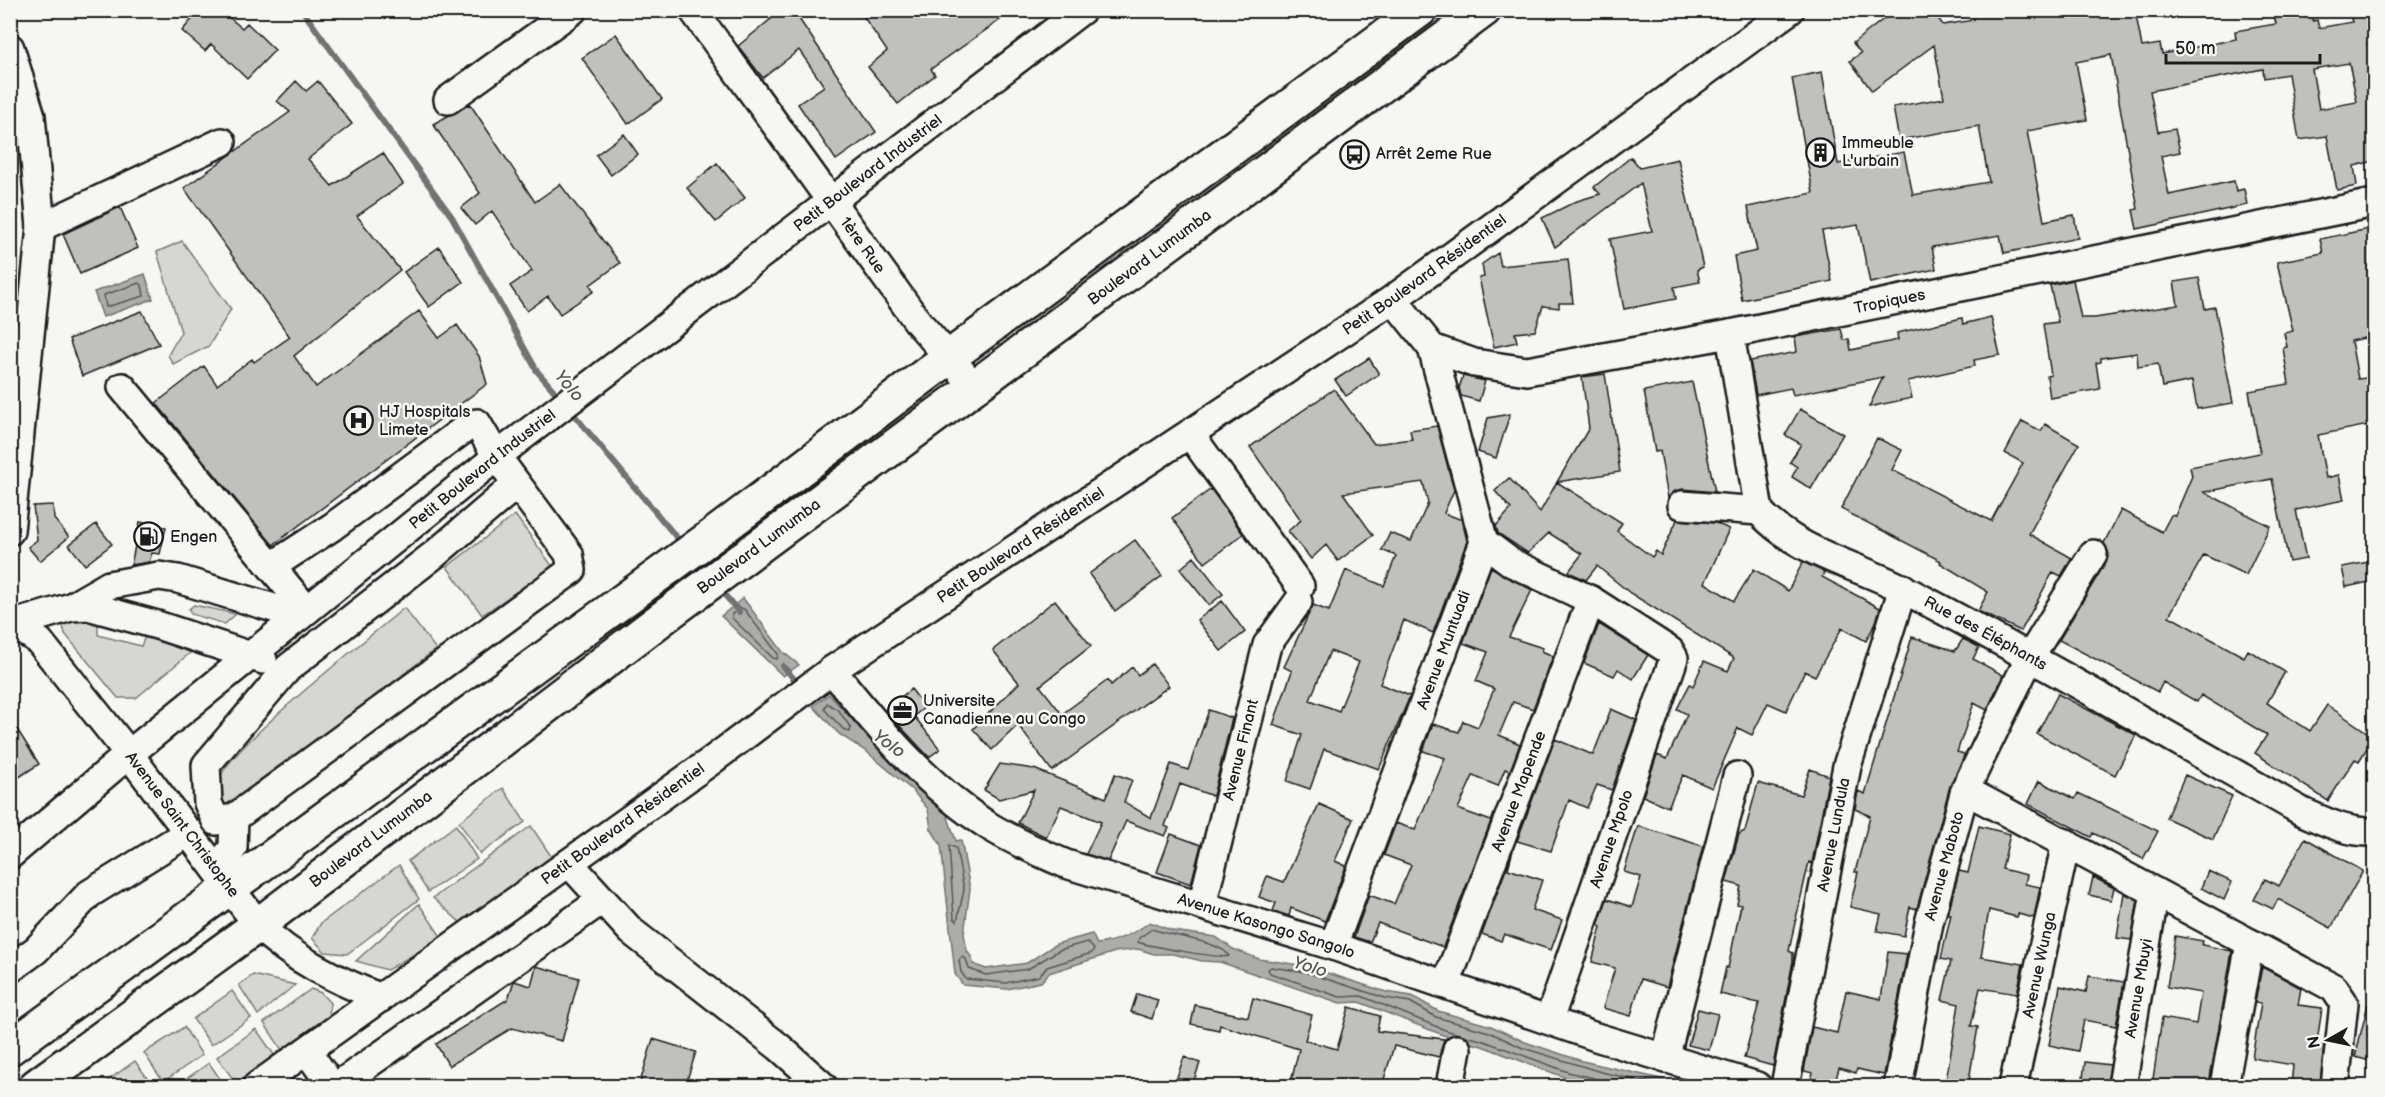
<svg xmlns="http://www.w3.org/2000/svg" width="2385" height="1097" viewBox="0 0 2385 1097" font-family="'Balsamiq Sans',sans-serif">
  <rect width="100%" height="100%" fill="#f6f6f2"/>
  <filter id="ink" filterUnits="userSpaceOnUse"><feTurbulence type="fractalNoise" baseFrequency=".0167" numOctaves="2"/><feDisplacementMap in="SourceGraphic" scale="12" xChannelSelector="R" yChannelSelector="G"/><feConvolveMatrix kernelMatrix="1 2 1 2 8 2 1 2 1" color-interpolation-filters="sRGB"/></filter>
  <g filter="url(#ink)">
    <path fill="#d6d6d2" stroke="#797977" stroke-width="1.5" d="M182,241l49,68 -22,37 -36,18 -5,-9 13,-23 -24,-80z
      M515,515l38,52 -71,48 -35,-48z
      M194,605l42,9 -11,10 -34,-10 -2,-5z
      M404,608l32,41 -97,75 -113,82h-7c-1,-6 -3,-16 -2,-22 8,-35 153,-147 187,-176z
      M69,617l29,2v16l43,11 5,-12 43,12 1,7 -54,45h-18l-53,-64 -2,-8z
      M503,788l22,34 -45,32 -21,-32z
      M456,825l21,34 -49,33 -20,-31z
      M531,826l22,33 -92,64 -28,-25z
      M399,865l20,34 -72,55 -22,-2 -13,-14 9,-15z
      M419,904l23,34 -55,32 -31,-9z
      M253,975l42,10 -37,30 -19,-30z
      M311,989l10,4 9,10 -1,16 -45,34 -20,-30z
      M232,991l19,27 -40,27 -18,-26z
      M184,1027l18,28 -39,27 -19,-29z
      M256,1029l21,30 -39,27 -21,-29z
      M135,1061l18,25h-53z
      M209,1063l16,23h-49z"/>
    <path fill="#acaca9" stroke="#727271" stroke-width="1.5" d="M145,274l8,25 -50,18 -9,-25z
      M743,598l40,54 16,13 -16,11 -62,-60z
      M829,694l26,29 13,8 75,72 13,38 5,-1 9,49 -6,45 3,17 5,7 1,6 13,5 41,-6 29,-19 36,-10 5,10c21,-3 36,-10 53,-22l23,9 43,6 17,12 26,10 47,7 80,26 26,4 26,15 53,15 34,16 57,19 110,25h-89l-34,-7 -87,-33 -39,-11 -84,-33 -19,1 -120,-41 -18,-1 -29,-7h-19l-16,-5 -23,3 -66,21 -8,9 -34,7 -44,-4 -8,-11 -14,-129 -10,-16 -3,-20 -16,-19 -45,-38 -28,-18 -26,-28z"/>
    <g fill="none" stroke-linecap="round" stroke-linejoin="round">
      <path stroke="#565654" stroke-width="1.5" d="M139,283l3,2 2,11 -38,11 -2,-12z
        M740,608l4,1 34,45 -1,5 -4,-1 -41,-40v-4z
        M827,703l12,8 12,17 -1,4 -7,-3 -19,-20z
        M949,845l7,3 8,42 -7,31 -3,-3z
        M1152,929c18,7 71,13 77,27 -7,3 -81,-10 -91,-14l1,-4z
        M1087,942l7,7 -2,4 -45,14 -8,9 -33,7 -40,-4 -5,-7 -2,-12 3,-3 4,2 3,10 17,6 42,-6 31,-19z
        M1599,1086l-5,-8 -23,-5 -87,-32 -39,-11 -84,-34 -21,1 -70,-24 -2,-4 3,-2 34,5 80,26 25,4 26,15 53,15 34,16 78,24 63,14"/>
      <path stroke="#727271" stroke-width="6" d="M302,10l150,207 85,154 25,29
        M570,410l113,135
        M718,587l21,25
        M783,666l17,20"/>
    </g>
    <path fill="#c0c0bd" stroke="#1c1c1c" stroke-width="1.5" fill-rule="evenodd" d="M200,10h20l22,18 5,-5 28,27 -28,29 -36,-35 -6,7 -23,-20z
      M782,10h11l83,122 -40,28 -38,-56 26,-18 -25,-36 -36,28 -25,-32z
      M859,10h155l-83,59 4,6 -37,29 -30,-37 19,-16z
      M1895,10h37l11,15 31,-5 -2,-10h163l7,37 18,-3 2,10 74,-15 -1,-8 41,-7 -3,-14h38l2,11 4,-1 2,8 33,-6 -3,-12h25v31l-7,1 7,51v68l-20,5 3,20 -20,4 -10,-54 -28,4 -11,-66 -24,4 -1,-9 -113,22 8,41 17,-3 5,23 -19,4 8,39 65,-14 2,10 8,-2 3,16 -110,24 -4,-19 5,-1 -27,-154 -35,7 11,58 -60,11 17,90 30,-6 4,23 -74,15 -4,-18 -68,12 4,22 -66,14 -12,-58 -36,6 10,50 -90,19 -8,-44 23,-5 -9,-44 65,-14 -21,-115 30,-6 16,92 66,-12 9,43 76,-13 -10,-56 -80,14 -6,-33 51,-9 -10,-53 -62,46 -22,-30 11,-8 -8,-10zM2349,63l8,39 -38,7 -7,-40z
      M616,34l46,65 -34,25 -46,-66z
      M296,81l10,10 12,-10 34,43 -44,35 24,27 51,-33 20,31 -46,32 43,54 -106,86 22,31 103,-76 20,27 18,-13 22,31 8,28 -214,161 -117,-142 48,-37 13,19 35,-26 2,3 36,-25 -106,-149 106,-76 -13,-11z
      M470,104l65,98 25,-18 60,79 -30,22 4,6 -34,23 -12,-18 -21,15 -17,-25 22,-15 -40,-60 -17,14 -14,-17 19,-15 -47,-69z
      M624,134l14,20 -27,21 -15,-20z
      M1631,157l9,11 38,-9 25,108 -6,3 3,12 -26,5 2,12 -52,10 -14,-70 42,-8 -11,-48 -86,64 -13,-29 35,-17 23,-7 -6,-7z
      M717,163l28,35 -29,24 -29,-34z
      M120,207l18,41 -58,26 -17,-40z
      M2374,228v108l-23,5 7,38 16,-2v47l-56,11 8,43 13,-3 5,25 -48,10 10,49 -17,3 -17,-83 -68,13 66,34 -24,49 -42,-20 -35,61 75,41 4,-7 37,22 -18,31 43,28 17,-26 47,32 -15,24 -4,-2 -27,42 -73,-48 12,-18 -66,-40 -4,7 -34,-20 -5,10 -99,-52 47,-78 3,-8 -5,-11 17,-33 41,22 9,-17 4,1 17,-40 -2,-9 70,-14 -11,-62 40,-7 -6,-36 4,-1 -3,-14 9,-2 -16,-69 46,-9 -3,-14z
      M439,247l24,35 -34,25 -25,-35z
      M1498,253l3,13 67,-7 5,44h-14v5l-16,-2 -8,25 -20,2 2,9 -23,5 -15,-69 5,-1 -2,-13z
      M2199,278l6,31 10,-2 18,96 -36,6 -5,-28 -30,6 -4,-23 -20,3 -1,-14 -36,5v4l-5,1 4,26 -50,9 -3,-22 4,-1 -8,-51 15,-2 -8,-37 23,-5 8,38h14l83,-13 -4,-23z
      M142,311l17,33 -77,32 -13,-37z
      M1991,317l9,38 -26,5 1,6 -67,15 4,17 -43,9 14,-30 -90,18 -2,-7 -35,7 -6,-34 47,-9 -2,-15 46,-8 3,11 5,-1 2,11 47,-10 -1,-7 65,-15 1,6z
      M1369,358l10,16 -33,22 -11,-16z
      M1605,374l15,98 -63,10 32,-54 -7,-51z
      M1463,376l22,5 -6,20 -18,-5 -2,-8z
      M1692,382l23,110 -32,-3 -8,2 -7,7 -8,-47 -5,1 -11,-61z
      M1334,389l40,55 38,-5 -2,-9 27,-4 17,64 -10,23 18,7 5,21 -34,92 -29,-13 -24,64 30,12 -31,73 -55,-20 -14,40 -23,-8 15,-46 -29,-10 19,-54 -8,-4 29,-62 16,6 17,-41 38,16 12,-30 -14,-6 8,-17 21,8 17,-38 -5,-21 -80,11 30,42 -35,26 -12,-16 -15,14 -23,-28 13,-11 -51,-73zM1330,651l29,11 -20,49 -29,-11z
      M1800,409l43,25 -32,55 -19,-12 5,-10 -7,-5 11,-18 -16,-9z
      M1510,414l-14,44 -18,-6 10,-34z
      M2022,421l19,10 4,-7 34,20 -50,90 43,24 -11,18 -8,-4 -32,59 -43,-20 10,-19 -48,-29 1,-2 -100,-52 36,-71 25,12 -10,20 99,51 32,-58 -18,-10z
      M1509,478l31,34 17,-30 65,41 -5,8 35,26 4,-6 5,4 16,-35 39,3 13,6 -24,54 29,18 20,-32 34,22 15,-29 21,10 -2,5 58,31 -4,14 -10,19 -24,-13 -27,48 -10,-5 -19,40 -18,-8 -16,32 -14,-7 -26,60 -29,-13 -15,32 -25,-11 14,-41 10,4 20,-45 -10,-5 13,-25 3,2 11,-25 24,10 6,-13 -104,-65 -33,-27 -11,14 -13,-6 -4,-3 13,-17 -33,-21 -21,20 -30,-20 -2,-7 15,-17 -16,-18z
      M1211,489l32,45 -38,29 -33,-45z
      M53,505l1,14 15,18 -29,24 -12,-14 9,-7 -4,-34z
      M140,522l26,5 -6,27 -8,-1 -3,9 -18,3z
      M96,524l16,20 -27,21 -16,-20z
      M1135,540l27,36 -47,35 -26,-37z
      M1194,557l29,37 -14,11 -29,-36z
      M2374,561v20l-28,6 -4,-20z
      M1491,567l41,23 -23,47 34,11 -1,3 11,5 -20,53 -20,-7 -14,33 21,9 -10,27 -5,-2 -7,17 -25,-10 -15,33 33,12 -48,126 -65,-24 -8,19 -16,-5 15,-42 25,9 17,-39 -27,-10 12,-32 19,7 30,-72 -22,-7 10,-27 26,8 4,-11 15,6 16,-38 -18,-8 12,-29 -25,-9z
      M1055,600l36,46 -51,40 22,28 46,-34 3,5 21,-18 6,8 14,-11 17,22 -117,85 -34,-46 -26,25 -19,-21 46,-46 -26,-33z
      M1222,601l23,31 -24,19 -24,-31z
      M1599,624l49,31 -15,24 -15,-10 -4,7 -30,-13z
      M1912,637l43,14 8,-12 16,8 -6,12 30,16 -16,35 -13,-7 -17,49 7,2 -1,5 -13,27 -33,123 -7,-2 -6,29 -27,-5 4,-17 -31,-7 8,-35h-3l15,-56 -15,-7 3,-18 7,3z
      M911,689l14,18 -11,9 26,33 -11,8 -44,-47z
      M2058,694l78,41 -21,40 -78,-41z
      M1611,709l25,11 -24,70 -15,-5 -10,23 -18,-8 -18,51 -34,-10 38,-102 38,16z
      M1209,710l23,8 -19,78 -33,-12 -15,42 4,2 -4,8 -39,-15 -18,40 -22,-7 15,-32 -40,-16 -15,31 -28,-14 16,-33 -35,9 -15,-9 16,-26 34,5 72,29 9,-24 17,6 -8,22 27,16 20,-54 17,6z
      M10,718l29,46 -29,19z
      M1810,769l19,7 -17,87 -3,-1 -15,65 -5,24 4,2v8l-20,105 -29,-8 15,-55 -39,-9 6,-27 2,1 13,-63 -4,-1 4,-18 -15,-4 13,-48 6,-3 13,-48 43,12z
      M2185,775l47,21 -19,43 -47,-21z
      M2039,781l36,18 3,-6 80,38 -15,28 -50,-26 -2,4 -63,-33z
      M1319,804l34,15 -18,42 11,5 -21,55 -34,-13 -2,8 -9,-3 -7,-2 3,-8 -17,-6 8,-21 17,6z
      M1638,826l65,20 -36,141 -26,-8 -10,37 -28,-8 12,-40 -23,-6 9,-35 -3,-2 9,-26 25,8 9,-30 -17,-5z
      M1979,826l31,8 -8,35 25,6 -2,9 15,3 -6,31 -16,-4 -1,3 -28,-7 -8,47 42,7 -6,30 -37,-6 -9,38 7,1 -10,59h-23l14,-82 -17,-4 9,-39 -10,-2 10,-45h-3l11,-43 9,2z
      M1171,834l30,11 -10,39 -34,-12z
      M2305,838l58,33 -32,57 -53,-29 -5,10 -19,-9 11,-21 14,7z
      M1513,850l-5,19 34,11 -10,30 30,10 -11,30 -47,-16 -3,7 -19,-7z
      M2208,871l24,11 -8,18 -23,-12z
      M2093,877l21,11 -3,12 -22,-5z
      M2124,893l14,7 -7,40 -14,-2z
      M2175,936l28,5 -1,4 30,6 -23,135h-57l10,-68 34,6 5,-31 -34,-6z
      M1888,952l19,2 -23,121 -27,-6 -1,4 -17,-5 -5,18 -24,-4 3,-9 -9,-2 8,-44 25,6 9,-42 35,8z
      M536,966l43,12 -17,63 -50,-13 -63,38 -13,-22 72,-45 6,-18 17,5z
      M2262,967l39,21 -3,17 24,3 -5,34 7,2 -4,42h-29l2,-21 -41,-7 9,-55 -6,-1z
      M2089,976l35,6 -8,44 -32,-6 -6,31 -29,-6 11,-59 26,6z
      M1137,994l21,6 -6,19 -21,-7z
      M1253,998l59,17 -7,25 32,9 12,-42 31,9 -3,15 67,8 -5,18 -45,-11 -12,40h-92l9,-37 -79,-24 -1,5 -28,-6 4,-19 53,12z
      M2368,1004l6,1v57l-19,-5z
      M1698,1009l20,5 -9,36 -21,-5z
      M653,1039l43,13 -11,34h-46z
      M1184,1057l16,6 -7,20 -16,-6z
      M2085,1062l25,3 -3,21h-25z"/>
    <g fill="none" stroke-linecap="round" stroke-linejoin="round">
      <defs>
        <g id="minor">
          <path id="s1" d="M693,10l225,312 56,64"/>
          <path d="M10,48l21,68 10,111 -31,304"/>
          <path d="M448,100l125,-90"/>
          <path d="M41,227l181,-85"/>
          <path id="s2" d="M1393,299l39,49 42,15 53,8 203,-37 644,-131"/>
          <path id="s3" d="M1730,334l29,177c39,43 97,53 146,79 134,70 265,147 396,221 25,11 46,22 73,21"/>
          <path d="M122,387l185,223"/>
          <path d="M1190,434l110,152"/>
          <path d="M1682,505l77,6"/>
          <path d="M1484,542l28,21 79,37 79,51 4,7 -125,362"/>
          <path d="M272,566l60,-39 138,-102 7,-2 20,34 72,97 3,16 -338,248 -18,3 -8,-18 -2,-38 82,-97 147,-114 82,-70"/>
          <path d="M71,607l38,-22 50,-9 19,3 122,37"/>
          <path id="s4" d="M10,621l29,20 90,113 129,171c34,34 78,55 123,73"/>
          <path d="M17,623l54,-16 17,-1 69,19 106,35"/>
          <path id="s5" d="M832,670c45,57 97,119 160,158 24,14 48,25 74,36l267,82 263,91 161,49"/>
          <path d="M1965,790l369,198 10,15 -9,83"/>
          <path id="s6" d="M10,855l119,-101 381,-308 572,-436"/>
          <path d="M569,863l62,68 148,116 44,39"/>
          <path d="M216,869l17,-21 1,-30"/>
          <path id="s7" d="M1202,905l65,-260 31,-43"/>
          <path id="s8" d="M1333,946l151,-404 -52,-194"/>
          <path d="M10,969l26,-19 53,-56 100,-62"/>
          <path id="s9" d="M1446,984l145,-384"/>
          <path d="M307,1051l25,35"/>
          <path d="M1665,1059l72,-283"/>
          <path id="s10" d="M257,1086l454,-325 121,-91 561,-371 397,-289"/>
          <path d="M337,1086l265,-186"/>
          <path d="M1450,1086l7,-37"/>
          <path id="s11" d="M1785,1086l62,-320 56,-178"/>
          <path id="s12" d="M1898,1086l31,-163 36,-133 64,-131 64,-105"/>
          <path id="s13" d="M2013,1086l53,-243"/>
          <path id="s14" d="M2122,1086l33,-194"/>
          <path d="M2224,1086l26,-143"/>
        </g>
        <g id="highway">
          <path d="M10,1048l710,-518 228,-172 472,-348"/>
          <path id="s15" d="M36,1086l222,-161 415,-315 811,-600"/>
        </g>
      </defs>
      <use href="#minor" stroke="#1c1c1c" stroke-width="32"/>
      <use href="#highway" stroke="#1c1c1c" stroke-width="38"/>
      <use href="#minor" stroke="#f6f6f2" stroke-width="27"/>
      <use href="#highway" stroke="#f6f6f2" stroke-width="33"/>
    </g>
  </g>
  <defs>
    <symbol id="building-ring" viewBox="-11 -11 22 22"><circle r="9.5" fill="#f6f6f2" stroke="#1c1c1c" stroke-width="1.5"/><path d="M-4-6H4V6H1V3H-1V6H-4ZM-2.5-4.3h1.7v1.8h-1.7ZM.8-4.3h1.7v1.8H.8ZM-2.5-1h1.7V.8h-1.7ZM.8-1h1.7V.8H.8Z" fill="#1c1c1c"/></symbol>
    <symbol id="bus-ring" viewBox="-11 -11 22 22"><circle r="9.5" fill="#f6f6f2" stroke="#1c1c1c" stroke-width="1.5"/><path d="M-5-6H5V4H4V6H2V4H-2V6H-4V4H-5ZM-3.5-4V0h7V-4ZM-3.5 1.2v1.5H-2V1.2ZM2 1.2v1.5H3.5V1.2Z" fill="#1c1c1c"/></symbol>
    <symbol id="hospital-ring" viewBox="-11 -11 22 22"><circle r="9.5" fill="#f6f6f2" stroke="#1c1c1c" stroke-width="1.5"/><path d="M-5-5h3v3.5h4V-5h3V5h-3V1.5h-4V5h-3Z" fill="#1c1c1c"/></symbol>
    <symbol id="fuel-ring" viewBox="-11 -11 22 22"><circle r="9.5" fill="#f6f6f2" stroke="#1c1c1c" stroke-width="1.5"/><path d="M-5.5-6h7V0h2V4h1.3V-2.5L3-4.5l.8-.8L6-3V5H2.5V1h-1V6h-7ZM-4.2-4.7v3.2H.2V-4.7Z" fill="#1c1c1c"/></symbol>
    <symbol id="office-ring" viewBox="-11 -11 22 22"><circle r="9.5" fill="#f6f6f2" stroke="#1c1c1c" stroke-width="1.5"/><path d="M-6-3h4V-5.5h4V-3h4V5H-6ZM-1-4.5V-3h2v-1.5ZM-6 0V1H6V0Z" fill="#1c1c1c"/></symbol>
  </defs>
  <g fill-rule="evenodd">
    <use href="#building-ring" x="1804" y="136" width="33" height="33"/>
    <use href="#bus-ring" x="1338" y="138" width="33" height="33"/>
    <use href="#hospital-ring" x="342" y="404" width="33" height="33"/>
    <use href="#fuel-ring" x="132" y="520" width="33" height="33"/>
    <use href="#office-ring" x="886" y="694" width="33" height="33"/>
  </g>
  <g text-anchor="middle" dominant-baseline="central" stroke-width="5" stroke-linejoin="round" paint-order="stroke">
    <g font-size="16" fill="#1c1c1c" stroke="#f6f6f2" text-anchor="start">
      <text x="1842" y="143">Immeuble<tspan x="1842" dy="18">L'urbain</tspan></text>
      <text x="1376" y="154">Arrêt 2eme Rue</text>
      <text x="379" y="412">HJ Hospitals<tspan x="379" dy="18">Limete</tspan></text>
      <text x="170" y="537">Engen</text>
      <text x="923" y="701">Universite<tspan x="923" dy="18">Canadienne au Congo</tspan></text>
    </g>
    <g font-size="16" fill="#1c1c1c" stroke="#f6f6f2">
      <text stroke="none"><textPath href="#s6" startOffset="1096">Petit Boulevard Industriel</textPath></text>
      <text stroke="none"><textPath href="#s1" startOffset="290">1ère Rue</textPath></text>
      <text stroke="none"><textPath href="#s15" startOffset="1388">Boulevard Lumumba</textPath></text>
      <text stroke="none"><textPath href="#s10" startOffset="1422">Petit Boulevard Résidentiel</textPath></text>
      <text stroke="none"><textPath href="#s2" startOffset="530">Tropiques</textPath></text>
      <text stroke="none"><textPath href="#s6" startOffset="610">Petit Boulevard Industriel</textPath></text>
      <text stroke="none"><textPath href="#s10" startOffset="936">Petit Boulevard Résidentiel</textPath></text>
      <text stroke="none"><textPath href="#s15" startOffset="902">Boulevard Lumumba</textPath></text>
      <text stroke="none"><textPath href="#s3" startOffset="438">Rue des Éléphants</textPath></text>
      <text stroke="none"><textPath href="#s8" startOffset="316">Avenue Muntuadi</textPath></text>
      <text stroke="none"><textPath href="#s7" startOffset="160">Avenue Finant</textPath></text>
      <text stroke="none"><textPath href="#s9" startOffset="206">Avenue Mapende</textPath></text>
      <text stroke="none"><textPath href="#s10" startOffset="450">Petit Boulevard Résidentiel</textPath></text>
      <text stroke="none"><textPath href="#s4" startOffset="268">Avenue Saint Christophe</textPath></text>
      <text stroke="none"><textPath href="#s11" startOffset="256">Avenue Lundula</textPath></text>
      <text stroke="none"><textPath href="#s15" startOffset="416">Boulevard Lumumba</textPath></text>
      <text transform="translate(1612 839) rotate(-71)">Avenue Mpolo</text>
      <text stroke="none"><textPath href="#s12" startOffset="225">Avenue Maboto</textPath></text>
      <text stroke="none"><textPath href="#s5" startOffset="518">Avenue Kasongo Sangolo</textPath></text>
      <text stroke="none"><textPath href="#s13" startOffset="124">Avenue Wunga</textPath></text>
      <text stroke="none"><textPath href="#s14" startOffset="99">Avenue Mbuyi</textPath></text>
    </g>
    <g font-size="18" font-style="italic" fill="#565654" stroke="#f6f6f2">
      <text transform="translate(569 386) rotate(50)">Yolo</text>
      <text transform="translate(889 744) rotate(36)">Yolo</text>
      <text transform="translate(1310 967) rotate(17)">Yolo</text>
    </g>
  </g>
  <rect width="2385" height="1097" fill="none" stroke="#f6f6f2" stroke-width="36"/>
  <rect x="18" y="18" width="2349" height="1061" fill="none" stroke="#1c1c1c" stroke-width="2" filter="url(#ink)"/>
  <g transform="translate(2328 1040) rotate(261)" stroke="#f6f6f2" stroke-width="4.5" paint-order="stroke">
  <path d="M0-4.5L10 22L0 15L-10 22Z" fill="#1c1c1c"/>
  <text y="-9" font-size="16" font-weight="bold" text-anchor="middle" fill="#1c1c1c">N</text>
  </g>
  <path d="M2166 54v9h154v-9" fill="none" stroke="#1c1c1c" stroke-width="3"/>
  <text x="2175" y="54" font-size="18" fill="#1c1c1c" stroke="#f6f6f2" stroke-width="4.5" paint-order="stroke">50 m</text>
</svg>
